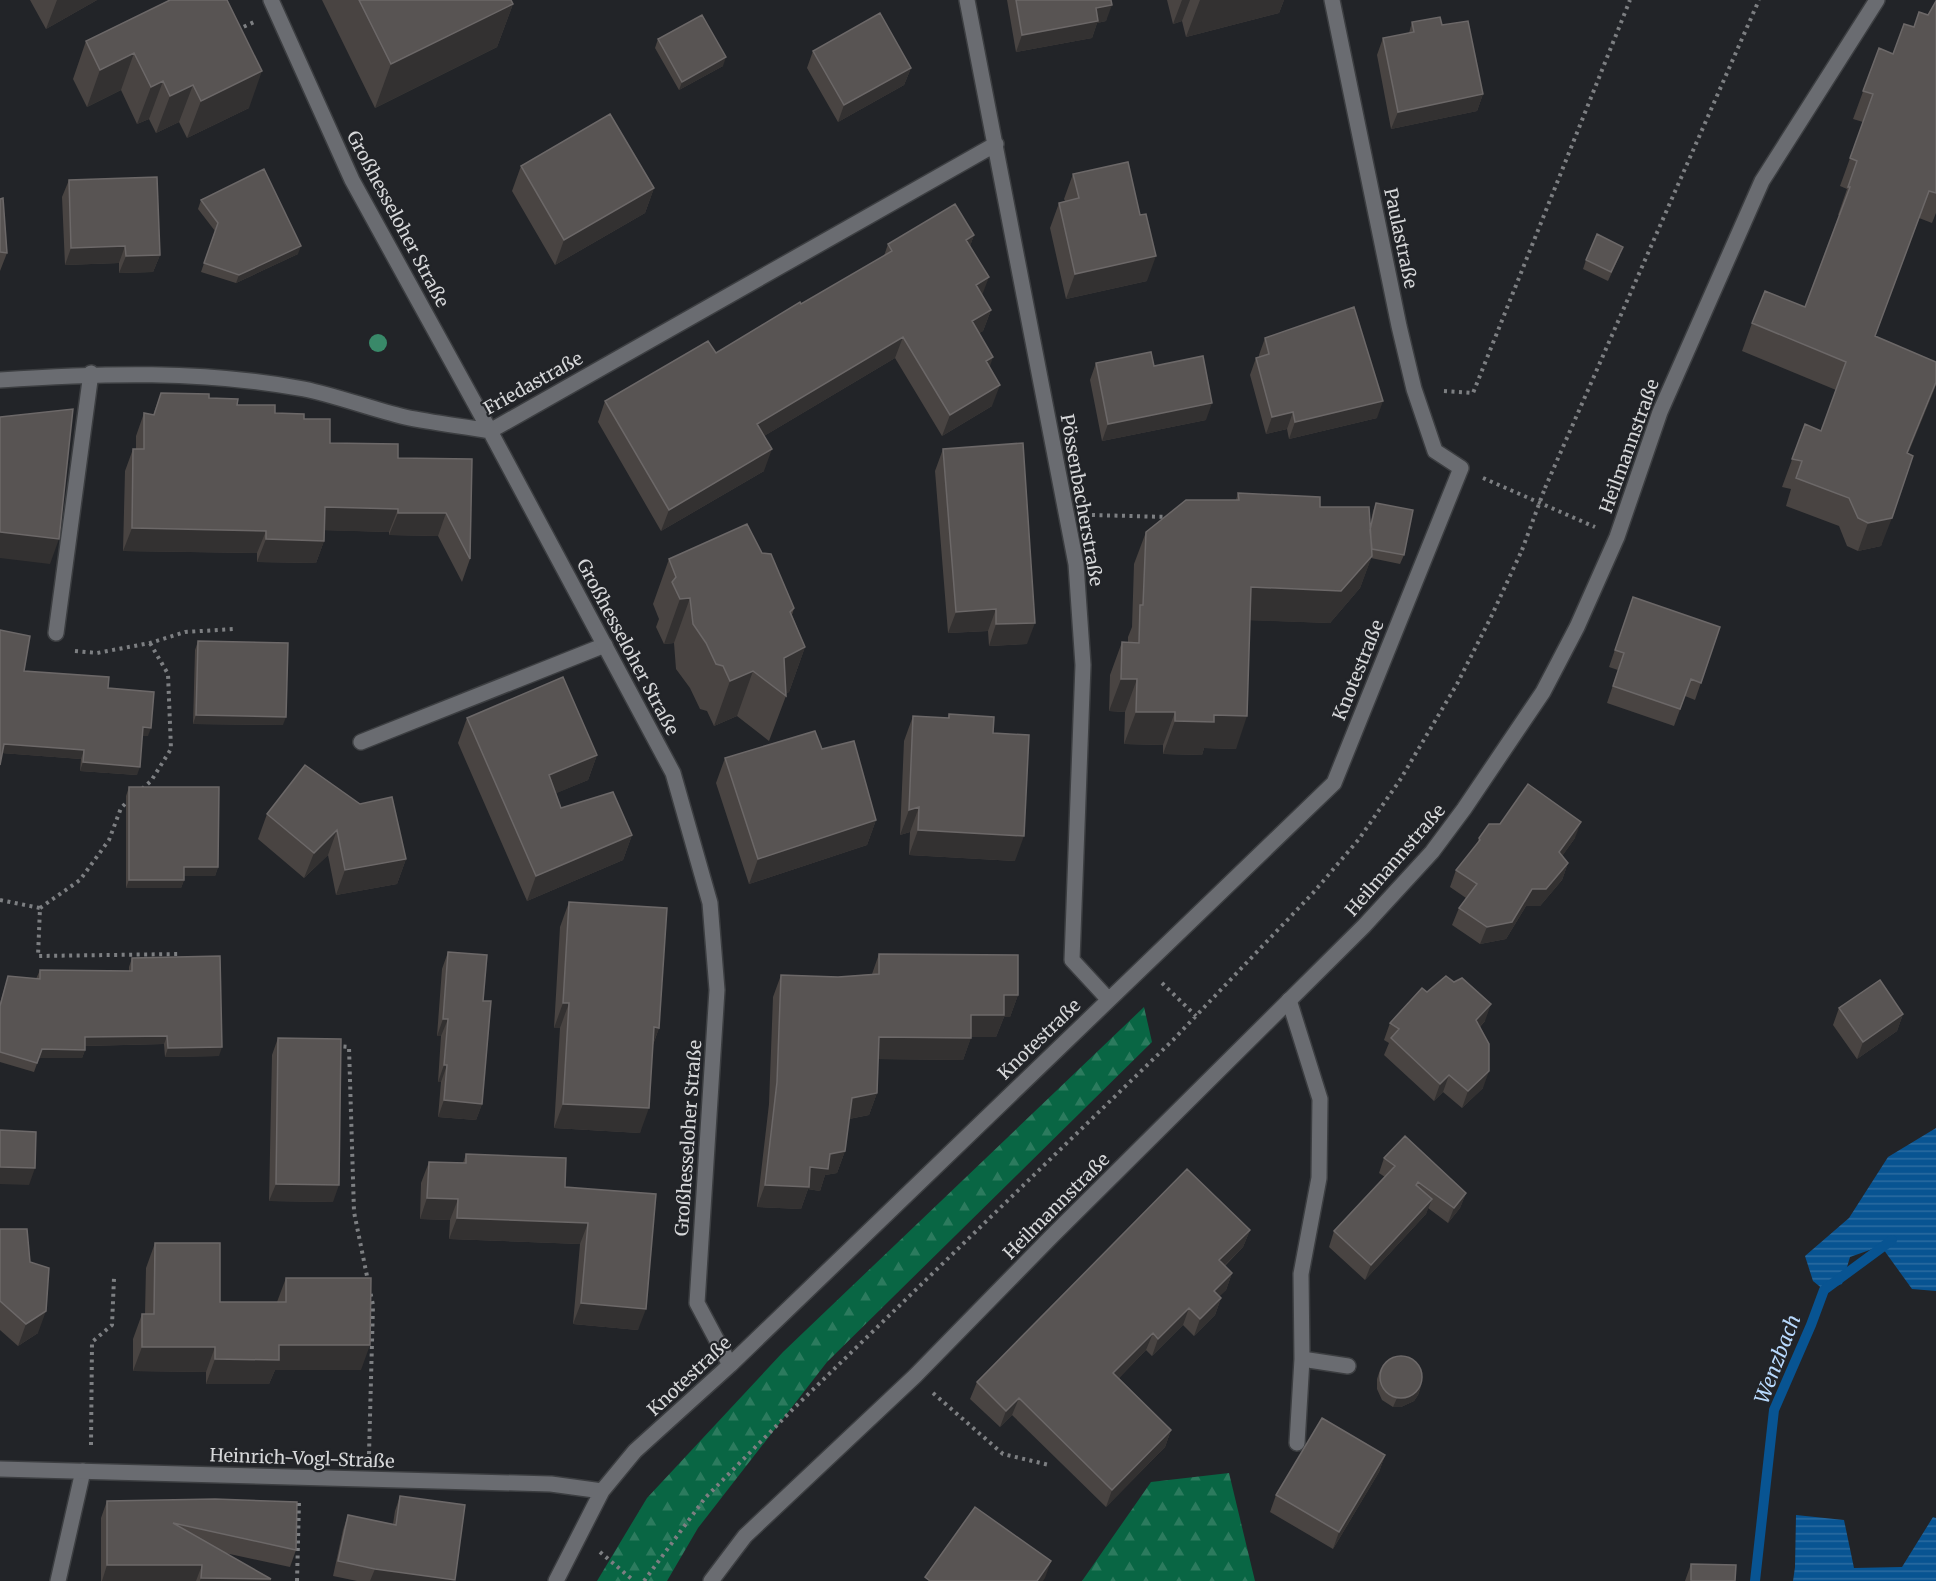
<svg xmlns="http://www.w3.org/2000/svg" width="1936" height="1581" viewBox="0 0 1936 1581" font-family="Merriweather,serif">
  <defs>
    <pattern id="forest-firs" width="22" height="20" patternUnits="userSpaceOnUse" patternTransform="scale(1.5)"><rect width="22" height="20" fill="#096644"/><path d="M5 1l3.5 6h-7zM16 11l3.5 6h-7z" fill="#2c7b5e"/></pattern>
    <pattern id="water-rules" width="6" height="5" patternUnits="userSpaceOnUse" patternTransform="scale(1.5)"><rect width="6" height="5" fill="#085492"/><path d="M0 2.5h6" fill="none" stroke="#2b6ca1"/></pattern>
  </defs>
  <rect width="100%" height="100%" fill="#222428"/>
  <path fill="url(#forest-firs)" d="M1144,1007l8,35 -325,320 -129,166 -31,53h-70l50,-83 136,-146z
    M1229,1473l26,108h-173l69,-99z"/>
  <path fill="url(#water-rules)" d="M1936,1128v163l-24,-2 -31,-43 -31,11 -8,27 -18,6 -11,-9 -8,-25 44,-38 39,-61z
    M1796,1515l48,5 10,48 48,-1 31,-50 3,1v63h-143l2,-14z"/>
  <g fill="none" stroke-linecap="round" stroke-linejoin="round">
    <path stroke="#085492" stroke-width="10" d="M1755,1581l19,-171 37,-85 13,-35 68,-50"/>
    <defs>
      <path id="service" d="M56,633l35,-260
        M361,742l244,-97
        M1289,1000l31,99 -1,79 -18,96 1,85 46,7
        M1297,1443l5,-84
        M58,1581l25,-110"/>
      <path id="minor" d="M271,0l81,180 138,251 183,342 37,130 7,87 -20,313 33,62
        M967,0l109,564 7,101 -11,295 36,39
        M0,380c102,-7 202,-10 304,9 34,7 67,20 101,28 28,6 57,9 85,14l506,-287
        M0,1469l551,15 51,7
        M556,1581l46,-90 33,-40 95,-86 604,-582 127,-315 -26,-17 -21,-62 -15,-63 -67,-326
        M711,1581l34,-45 170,-160 137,-140 312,-310 68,-74 32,-43 79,-117 34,-65 40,-90 43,-125 102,-231 115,-181"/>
    </defs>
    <use href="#service" stroke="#3c3e41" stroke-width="18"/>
    <use href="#minor" stroke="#3c3e41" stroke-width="18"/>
    <path stroke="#7d7f82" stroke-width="4" stroke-dasharray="3 4.5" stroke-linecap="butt" d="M237,30l17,-8
      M1444,391l29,2 157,-393
      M1483,478l112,49
      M1545,488l214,-488
      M1092,515l76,2
      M75,651l22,2 53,-10 35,-11 49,-3
      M142,789l9,-8 20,-32 -3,-75 -18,-31
      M0,900l40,8 -2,48 142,-2
      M40,908l40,-28 29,-40 12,-32 8,-8
      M1162,983l34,33
      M336,1046l13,1 5,165 14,69
      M933,1393l70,61 46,11
      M91,1445l1,-103 20,-17 2,-47
      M369,1454l4,-149 -3,-14
      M600,1552l34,29
      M297,1581l2,-79
      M644,1581l61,-83 89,-90 379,-368 140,-147 46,-54 41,-59 57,-96 34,-67 31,-67"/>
    <use href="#service" stroke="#6a6c71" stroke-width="15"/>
    <use href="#minor" stroke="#6a6c71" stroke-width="15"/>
    <path stroke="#7d7f82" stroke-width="4" stroke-dasharray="3 4.5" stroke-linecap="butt" d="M1522,550l23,-62"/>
  </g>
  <circle fill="#398969" cx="378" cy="343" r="9"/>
  <path fill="#494442" d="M30,0h67l-51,29z
    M170,0l79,108 -62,30 -8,-16 -23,11 -7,-14 -12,5 -16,-34 -34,17 -14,-28 13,-38z
    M322,0h189l2,4 -16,43 -122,61z
    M1007,0h104l-5,21 -9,2 -5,15 -76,14z
    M1167,0h117l-5,13 -93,24 -4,-16 -9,3z
    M1936,1v212l-4,10 -13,-5 -44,118 61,26v23l-28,68 -27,93 -23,5 -11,-5 -8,-20 -53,-20 5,-17 -9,-2 23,-63 16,7 15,-41 -94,-39 10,-28 53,-16 35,-92h-2l9,-26 -7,-3 23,-64 -10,-3 26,-71 14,6 21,-27 14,-12z
    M1412,22l30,3 41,69 -6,17 -86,18 -14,-74 6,-17 26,-5z
    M658,39l65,27 -44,24 -24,-42z
    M813,51l98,17 -7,17 -66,37 -31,-54z
    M521,166l133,22 -9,25 -90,52 -43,-74z
    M1073,174l67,41 7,66 -81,18 -16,-71 9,-25 6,-2 -1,-2z
    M69,180l91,75 -7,17 -34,1v-10l-54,2 -3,-68z
    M0,199l7,54 -7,18z
    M201,200l97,54 -62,29 -35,-11 14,-41 -17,-22z
    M974,235l-4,11 12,50 9,14 -8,21 -4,2 11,34 2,39 -50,30 -47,-78 -131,78v35l-103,60 -63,-109 7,-21 111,-48 85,-49 83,-48 4,-12z
    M1620,255l-12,26 -25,-12 3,-9z
    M1265,338l112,80 -88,21 -2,-10 -21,5 -16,-59 6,-17 3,-1v-2z
    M1096,363l58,3 52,54 -104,21 -12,-61z
    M161,393l48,5 28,7 67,14 26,24 68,15 74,1 -2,100 -8,23 -24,-46 -49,-1v-3l-65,-2v11l-8,22 -59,-1v-9l-134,-2 2,-80 8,-22h3v-13l8,-23 9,2z
    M943,449l84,195 -38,2 -1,-15 -40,2 -13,-162z
    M1238,493l82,14 50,18 3,-14 3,-8 28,52 -4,9 -29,-6 -11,30 -30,35 -80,-3 -14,129 -32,-1 -2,7 -39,-1v-9l-39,-1 1,-32 -16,-1 1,-36 12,-33 6,1v-6l4,-10 2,-63 12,-32 90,-32z
    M762,553l32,55 -2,7 13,32 -16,45 -4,2 1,2 -17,45 -32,-25 -23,10 -7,-15 -7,-2 -10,-21 -14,-19 -2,-26 -10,1 -8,-17 3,-8 -6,-15 16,-45z
    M1633,597l87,30 -25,73 -10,-4 -11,30 -67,-23 11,-33 -9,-3z
    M0,630l24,41 84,17 40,48h-6l-5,39 -57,-4 1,-12 -79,-6z
    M198,641l85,84 -90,-1 2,-74z
    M949,714l44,19 22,128 -106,-6 1,-23 -10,3 4,-94 9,-25 35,2z
    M467,718l130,37 -9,25 -32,13 5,15 71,27 -9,25 -96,41 -69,-158z
    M822,749l54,71 -9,25 -118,39 -33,-101 9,-25z
    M129,787l89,80 -3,9h-31v4l-3,8h-55v-92z
    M360,804l46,55 -9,25 -61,11 -8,-40 -24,23 -46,-39 9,-25z
    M1479,838h96l-13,18 6,7 -6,17 -22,26h-14l-20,33 -26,5 -28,-19 7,-17 7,-10 -16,-11 6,-17 21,-26z
    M569,902l90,126 -6,17 -13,88 -86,-5 6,-100h-6l6,-101z
    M448,952l35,49 -1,103 -6,16 -38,-3 3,-35h-3l3,-46h-4l5,-67z
    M879,954l139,41 -8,22h-6l-8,20h-25l-8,23 -85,-1 -1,34 -8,22 -20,4 -4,32 -8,22 -12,2 -5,16 -12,-2 -7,20 -44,-2 12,-103 4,-107 8,-22 57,2 34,-3z
    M132,958l87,98 -54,1 -1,-13 -79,2v4l-3,8h-43l-5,14 -34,-10v-59l8,-27 28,3 4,-9 89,1v-4z
    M1427,992l58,29 -5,6 3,61 -21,20 -19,-16 -9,9 -50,-46 5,-12 -5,-3 6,-17z
    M1839,1008l64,6 -6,17 -40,28 -24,-34z
    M278,1038l55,164 -64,-1 3,-146z
    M466,1154l99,33 91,7 -18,136 -65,-6 7,-80 -131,-5 1,-19 -30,-1 1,-36 8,-21 34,1z
    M1384,1158l82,35 -6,15 -12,15 -20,-15 -2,6 -61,66 -36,-33 5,-16 51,-54 -6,-4z
    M0,1229l38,104 -20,13 -18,-16z
    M1250,1230l-7,17 -18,19 7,7 -6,17 -7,6 2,2 -6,17 -21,21 -11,-11 -31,31 -6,-6 -27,28 52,52 -6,17 -59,60 -94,-92 -12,12 -30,-28 7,-17z
    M155,1243l65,59h57l9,-24 75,92h-86l-6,14h-63v-12l-73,-1v-32l9,-25h3l1,-46z
    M1380,1370l41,16 -3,9 -4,6 -13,6h-8l-11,-7 -5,-11v-10z
    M1385,1455l-6,17 -46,77 -63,-37 6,-17z
    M400,1496l65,9 -11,76h-97l-24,-5 10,-46 5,-15 45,9 2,-13z
    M107,1501l189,49 -6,17 -65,-14 46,28h-170v-63z
    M1691,1564l44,17h-50z"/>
  <path fill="#333131" d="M57,0h40l-51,29z
    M1182,0h8l-8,21 -9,3z
    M1200,0h84l-5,13 -93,24z
    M513,4l-16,43 -122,61 16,-44z
    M1112,5l-6,16 -9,2 -5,15 -76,14 6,-17 74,-27z
    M134,53l-13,37 -34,17 13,-37z
    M726,57l-3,9 -44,24 3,-8z
    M911,68l-7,17 -66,37 6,-17z
    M262,71l-13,37 -62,30 14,-37z
    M163,81l-14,38 -12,5 14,-37z
    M193,85l-14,37 -23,11 14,-37z
    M1483,94l-6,17 -86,18 7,-17z
    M654,188l-9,25 -90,52 9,-25z
    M974,235l-8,22v-17z
    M125,246l-6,17 -54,2 6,-17z
    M301,246l-3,8 -62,29 3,-8z
    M160,255l-7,17 -34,1 7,-17z
    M1156,256l-9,25 -81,18 9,-25z
    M989,277l-8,21 -5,-13z
    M991,310l-8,21 -19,11 8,-21z
    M903,337l-8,21 -146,87 8,-21z
    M993,357l-7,21v-17z
    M1936,382l-3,11 -36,88 10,-28z
    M1000,385l-8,21 -50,30 8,-21z
    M1383,401l-6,17 -88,21 6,-17z
    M1212,403l-6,17 -104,21 6,-17z
    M1293,412l-6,17 -21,5 6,-17z
    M772,449l-8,22 -103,60 8,-21z
    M325,507l73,2 -9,23 -73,-2z
    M398,513h48l-8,23 -49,-1z
    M1892,518l-11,28 -23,5 10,-28z
    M132,528l134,3 -9,22 -134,-2z
    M0,532l59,7 -9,25 -50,-6z
    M266,539l58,2 -8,22 -59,-1z
    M1372,556l-12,32 -30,35 -91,-3 12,-33z
    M690,598l-16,45 -10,1 16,-45z
    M996,609l-8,22 -40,2 8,-21z
    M1035,623l-8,21 -38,2 7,-22z
    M805,647l-16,45 -6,3 1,-37z
    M753,671l-16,45 -23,10 16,-45z
    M1121,679h16l-12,33 -16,-1z
    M1136,712h39l-12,33 -39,-1z
    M196,715l90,2 -3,8 -90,-1z
    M1214,715l33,1 -11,33 -32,-1 -2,7 -39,-1 12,-33z
    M143,727l8,1 -3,8h-8z
    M4,744l80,6 -3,9 -80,-6z
    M597,755l-9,25 -48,20 9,-25z
    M83,762l57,5 -3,8 -57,-4z
    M919,807l-9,25 -10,3 9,-25z
    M876,820l-9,25 -118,39 9,-25z
    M1581,822l-6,16 -22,31 6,-17z
    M337,830l-9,25 -24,23 10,-25z
    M918,830l106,6 -9,25 -106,-6z
    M632,835l-9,25 -96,41 9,-25z
    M406,859l-9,25 -61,11 9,-25z
    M1568,863l-6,17 -22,26h-14l-20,33 -26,5 7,-17 45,-38z
    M184,867h34l-3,9h-34z
    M129,880h55l-3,8h-55z
    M1004,995h14l-8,22h-6l-8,20h-33l8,-22z
    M563,1003h6l-9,25h-6z
    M1491,1004l-6,17 -15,16 6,-17z
    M1903,1014l-6,17 -40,28 6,-17z
    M443,1019h5l-7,17h-4z
    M654,1027l5,1 -9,24z
    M167,1036l-3,8 -82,2 3,-9z
    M879,1037l92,1 -8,22 -92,-1z
    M222,1047l-3,9 -54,1 3,-9z
    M42,1049l43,1 -3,8h-43z
    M444,1065h3l-6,17h-3z
    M1489,1071l-6,17 -21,20 6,-17z
    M1449,1075l-6,17 -9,9 6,-17z
    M877,1093l-8,22 -25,5 8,-22z
    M444,1100l38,4 -6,16 -38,-3z
    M563,1104l86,4 -9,25 -86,-5z
    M845,1151l-8,22 -12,2 -5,16 -12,-2 -7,20 -44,-2 8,-22 45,-18 20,-13z
    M0,1167l35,1 -6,17 -29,-1z
    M276,1184l63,1 -6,17 -64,-1z
    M1466,1193l-6,15 -12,15 6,-15z
    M427,1198l31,1 -8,21 -30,-1z
    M1432,1199l-6,15 -61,66 6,-15z
    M457,1218l131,5 -8,21 -131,-5z
    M1250,1230l-7,17 -30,30 6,-17z
    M1232,1273l-6,17 -18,18 6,-17z
    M1221,1298l-6,17 -21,21 6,-17z
    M581,1303l65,6 -8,21 -65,-6z
    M1189,1308l-6,17 -31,31 6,-17z
    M46,1311l-8,22 -20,13 8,-22z
    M1153,1333l-7,17 -39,40 6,-17z
    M279,1345h91l-9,25h-86l-6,14h-63l9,-25z
    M142,1347h73l-9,25 -73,-1z
    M1421,1386l-3,9 -4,6 -13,6h-8l4,-9z
    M1019,1398l-7,17 -12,12 6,-16z
    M1171,1430l-6,17 -59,60 6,-17z
    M1385,1455l-6,17 -46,77 6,-17z
    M1051,1561l-6,17 -2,3h-6z
    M107,1565h95l-6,16h-94z
    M375,1569l80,11 -1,1h-84z
    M201,1578l70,1v2h-71z"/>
  <path fill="#585453" stroke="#6c6868" stroke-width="1.5" d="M170,0h57l35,71 -61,30 -8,-16 -23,11 -7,-15 -12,6 -17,-34 -34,17 -14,-29z
    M359,0h152l2,4 -122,60z
    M1016,0h95l1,5 -16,3 2,13 -76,14z
    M1936,1v192l-7,-2 -54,145 61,26v20l-29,71 6,3 -21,62 -24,5 -10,-5 -9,-20 -53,-20 6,-17 -10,-2 13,-35 16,7 25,-69 -94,-39 13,-32 40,16 45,-120h-2l9,-26 -7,-3 23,-64 -10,-3 16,-43 14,6 11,-30 10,3 5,-15 9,3z
    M880,13l31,55 -67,37 -31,-54z
    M702,15l24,42 -44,25 -24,-43z
    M1440,17l2,8 26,-4 15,73 -85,18 -15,-74 31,-6 -2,-10z
    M610,114l44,74 -90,52 -43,-74z
    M1128,162l12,53 6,-1 10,42 -81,18 -16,-71 20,-5 -6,-24z
    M264,169l37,77 -62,29 -35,-12 14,-40 -17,-23z
    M157,177l3,78 -34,1 -1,-10 -54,2 -2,-68z
    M3,198l4,55 -7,-1v-53z
    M955,204l19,31 -8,5 23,37 -13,8 15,25 -19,11 21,36 -7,4 14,24 -50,30 -47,-78 -146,87 15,25 -103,61 -64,-109 103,-60 8,12 84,-51 1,2 91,-53 -4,-7z
    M1597,234l26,13 -12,25 -25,-12z
    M1354,307l29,94 -88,21 -2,-10 -21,5 -16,-59 13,-4 -4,-16z
    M1151,352l3,14 49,-10 9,47 -104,21 -12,-61z
    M161,393l48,1v4l29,1 -1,6h38v8l29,1v5h26v24l68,1v14l74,1 -2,100 -24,-46h-48v-4l-73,-2 -1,34 -58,-2v-8l-134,-3 1,-79h11v-36l10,2z
    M73,409l-14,130 -59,-7v-115z
    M1023,443l12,180 -39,1v-15l-40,3 -13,-163z
    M1238,493l82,4v10h49l3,49 -31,35 -90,-4 -4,129 -33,-1v7l-39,-1v-9h-39l1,-33h-16l1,-37 17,1 1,-38h3l3,-73 40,-32h53z
    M1376,503l37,7 -9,45 -32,-6 -2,-19z
    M747,524l15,29 9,1 23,54 -4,4 15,35 -21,11 2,38 -33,-25 -23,10 -7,-15 -7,-2 -10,-21 -13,-19 -3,-26 -10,1 -8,-17 4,-5 -7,-18z
    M1633,597l87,30 -19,56 -10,-4 -11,30 -67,-23 11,-33 -9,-3z
    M0,630l30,6 -6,35 85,6 -1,11 46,4 -3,36 -8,-1 -3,40 -57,-5 1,-12 -80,-6 -4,21z
    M198,641l90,2 -2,74 -90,-2z
    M563,677l34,78 -48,20 12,33 52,-16 19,43 -96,41 -69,-158z
    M949,714l45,3 -1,16 36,2 -5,101 -106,-6 1,-23 -10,3 4,-94 36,2z
    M815,731l7,18 32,-8 22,79 -118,39 -33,-101z
    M305,765l55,39 32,-7 14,62 -61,11 -8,-40 -23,23 -47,-39z
    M1528,784l53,38 -22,30 9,11 -22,26h-14l-20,33 -25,5 -28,-19 18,-24 -21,-14 24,-30 -1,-2 10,-14h11z
    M129,787h90l-1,80h-34v13h-55z
    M569,902l98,6 -8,120 -5,-1 -5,81 -86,-4 6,-101h-6z
    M448,952l39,3 -4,46h8l-9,103 -38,-4 3,-35h-3l4,-46h-5z
    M879,954l139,1v40h-14v20h-33v23l-92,-1 -2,56 -25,5 -7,53 -15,3 -2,15 -18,-2 -1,20 -44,-2 12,-103 4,-107 57,2 41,-3z
    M220,956l2,91 -54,1 -1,-12 -82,1v13l-43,-1 -5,14 -37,-11v-46l8,-30 32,3v-9l92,1v-13z
    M1446,976l8,6 8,-4 29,26 -15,16 13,24v27l-21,20 -19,-16 -9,9 -49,-46 8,-9 -9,-6 32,-35 5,4z
    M1880,980l23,34 -40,28 -24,-34z
    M278,1038l63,1 -2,146 -63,-1z
    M0,1130l36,2 -1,36 -35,-1z
    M1405,1136l61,57 -12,15 -36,-26 -2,3 16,14 -61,66 -37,-34 61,-65 -11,-8z
    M466,1154l100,4 -1,29 91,7 -10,115 -65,-6 7,-80 -131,-5 1,-19 -31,-1 2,-36 37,1z
    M1187,1169l63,61 -31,30 13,13 -18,18 7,7 -21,21 -11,-11 -31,31 -5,-6 -40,40 58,57 -59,60 -93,-92 -13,13 -29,-29z
    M0,1229h27l3,33 19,6 -3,43 -20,13 -26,-23z
    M155,1243h65v59h66v-24h85l-1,67h-91v15l-64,-1v-12h-73v-33h12z
    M1380 1377a21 21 0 1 1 42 0a21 21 0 1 1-42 0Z
    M1322,1418l63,37 -46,77 -63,-37z
    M400,1496l65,9 -10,75 -80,-11 -37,-8 10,-46 48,10z
    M215,1499l82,3 -1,48 -123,-27 98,56 -70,-1 1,-13h-95v-64z
    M975,1507l76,54 -14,20h-107l-5,-4z
    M1691,1564l45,1 -1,16h-44z"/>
  <g text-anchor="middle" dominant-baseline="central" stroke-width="4.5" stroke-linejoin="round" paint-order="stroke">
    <g font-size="18" fill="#d6d7d9" stroke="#222428">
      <text transform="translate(398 219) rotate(62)">Großhesseloher Straße</text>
      <text transform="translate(1401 238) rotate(78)">Paulastraße</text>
      <text transform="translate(533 383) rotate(-29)">Friedastraße</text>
      <text transform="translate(1629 446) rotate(-70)">Heilmannstraße</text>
      <text transform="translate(1082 500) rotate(80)">Pössenbacherstraße</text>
      <text transform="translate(628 647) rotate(62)">Großhesseloher Straße</text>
      <text transform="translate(1358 670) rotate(-68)">Knotestraße</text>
      <text transform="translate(1395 860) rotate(-49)">Heilmannstraße</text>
      <text transform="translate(1039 1039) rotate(-44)">Knotestraße</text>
      <text transform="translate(688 1138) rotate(-86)">Großhesseloher Straße</text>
      <text transform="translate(1056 1206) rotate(-45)">Heilmannstraße</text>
      <text transform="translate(689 1376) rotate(-43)">Knotestraße</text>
      <text transform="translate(302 1458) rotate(2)">Heinrich-Vogl-Straße</text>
    </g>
    <g font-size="20" font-style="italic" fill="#b8d9fd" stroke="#222428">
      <text transform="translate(1777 1359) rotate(-69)">Wenzbach</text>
    </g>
  </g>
</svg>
